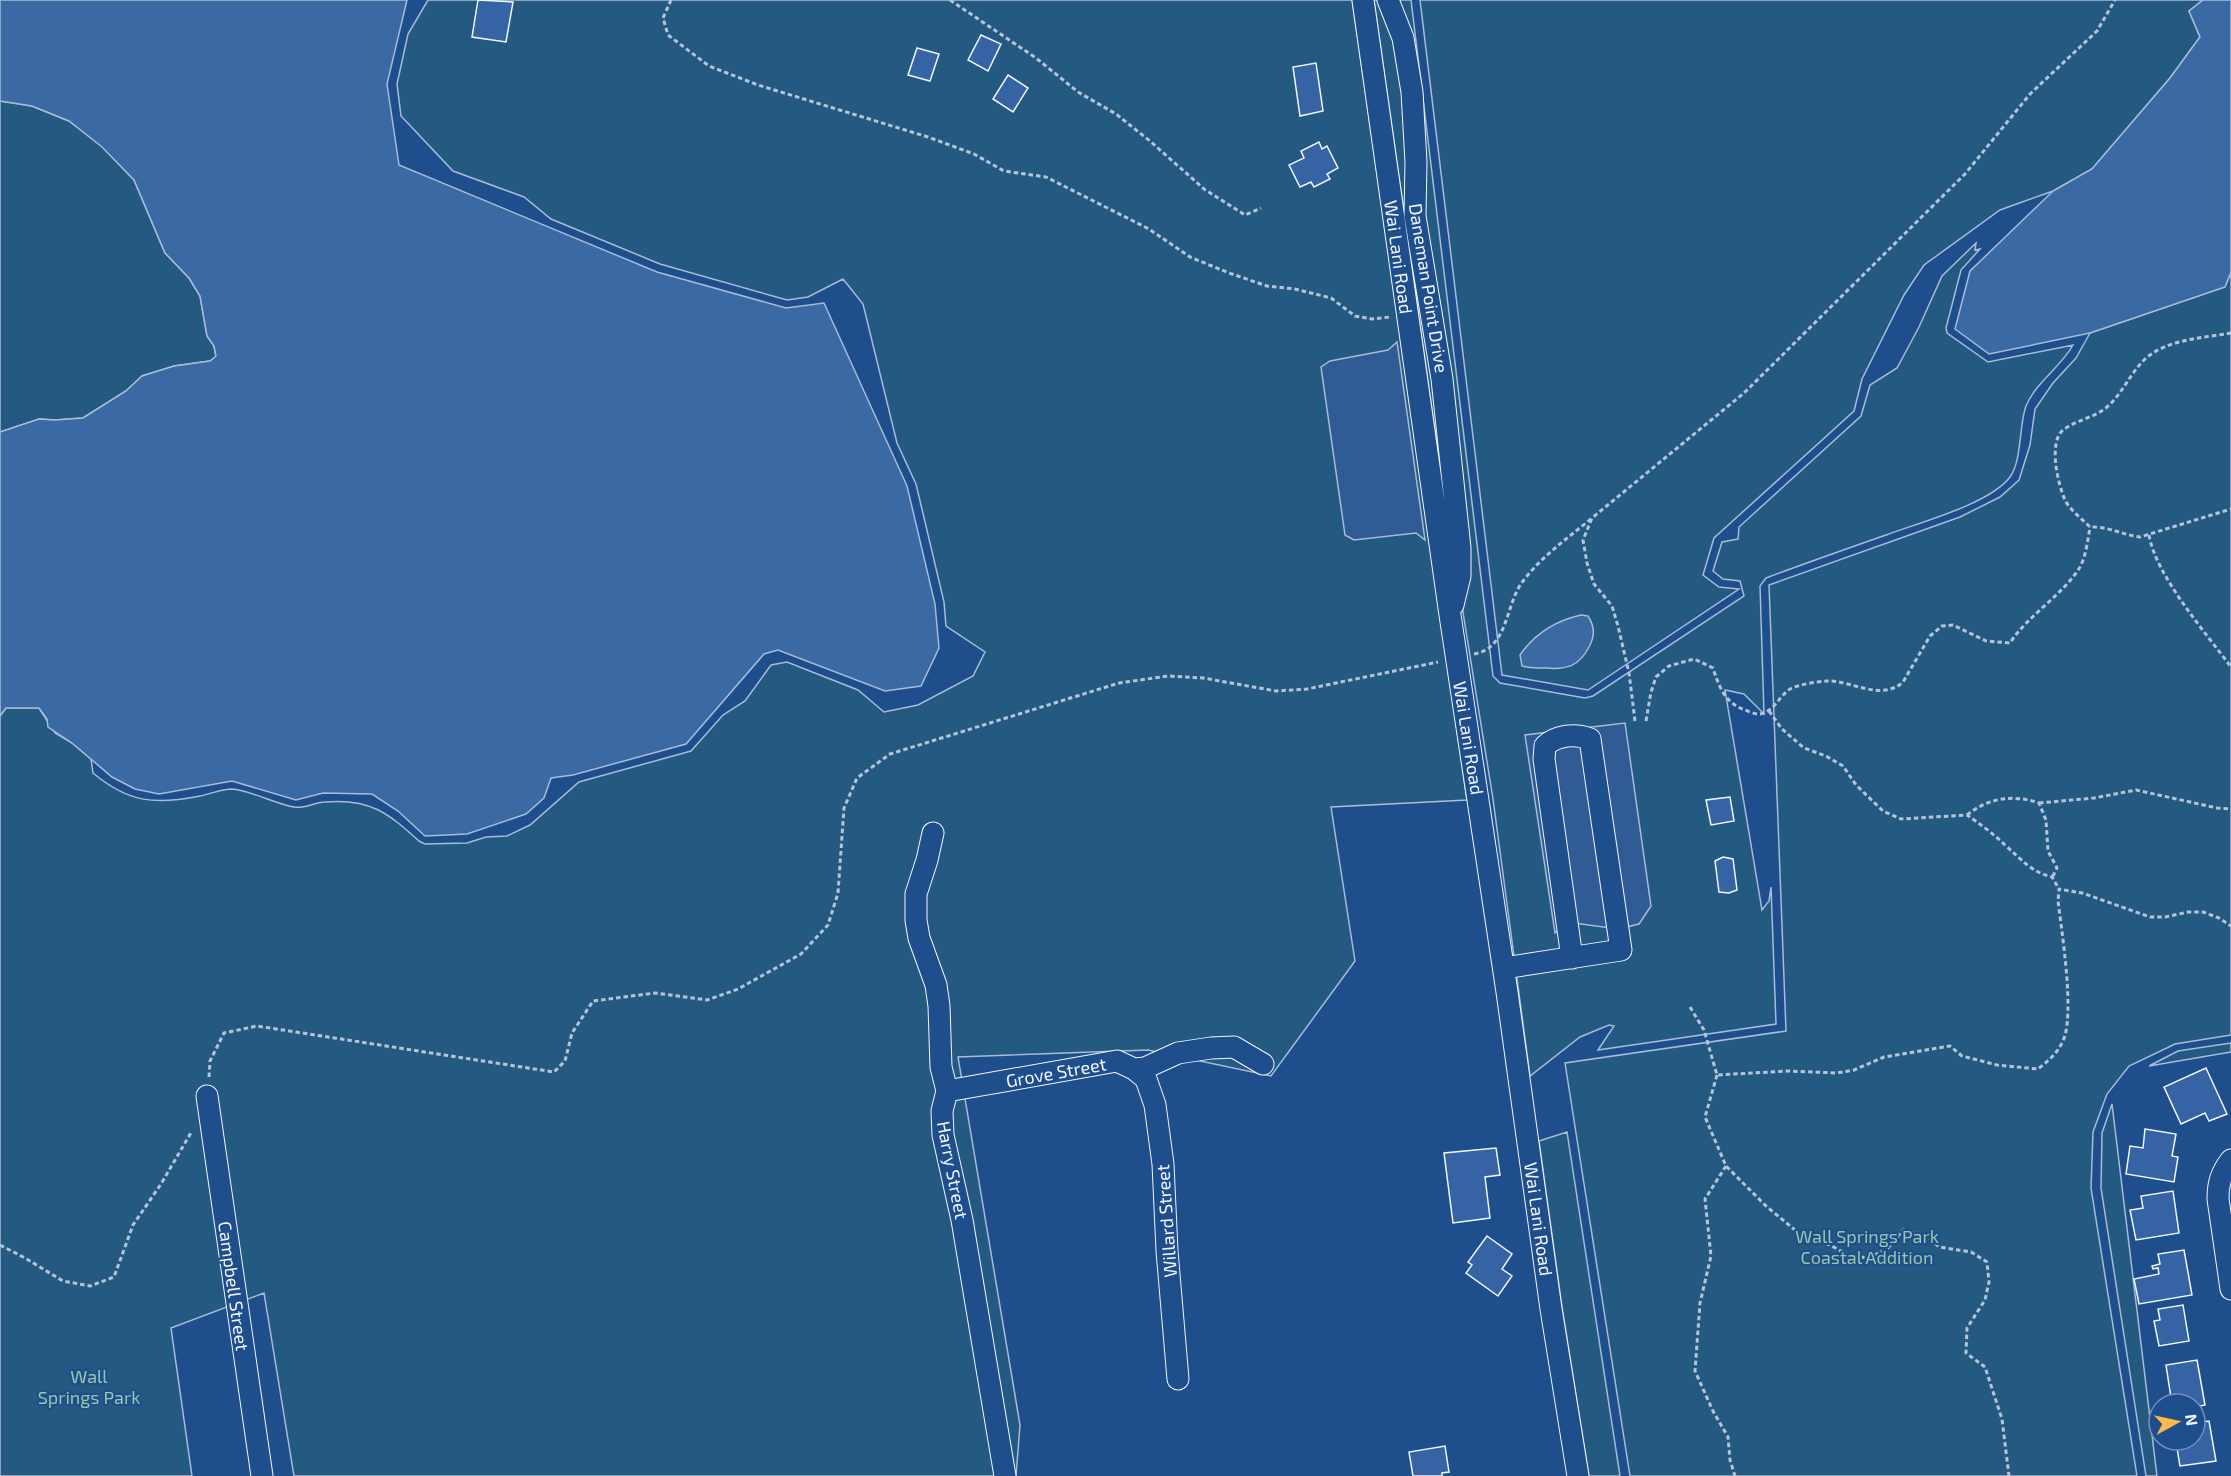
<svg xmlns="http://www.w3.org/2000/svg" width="2231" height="1476" viewBox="0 0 2231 1476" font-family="'Exo 2',sans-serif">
  <rect width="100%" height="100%" fill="#1f4e8c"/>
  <path fill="#245a82" stroke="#a8bbd7" stroke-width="1.5" d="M428,0h924l115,800 -136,7 24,154 -84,115 -123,-26 -190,7 62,368 -4,51h-722l-30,-183 -93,35 21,148h-192v-760l6,-8h33l16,25 17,10 19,16 2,14c36,30 62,32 107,23 10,-2 22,-7 32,-7 18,1 43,15 62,18 10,2 21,-5 31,-5 45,-4 63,11 94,39l6,3 42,-1 19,-6 21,-1 23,-11 49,-43 112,-31 32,-36 22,-14 26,-36 16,-3 71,28 26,22 34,-7 55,-29 12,-24 -39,-26 -2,-24 -28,-118 -19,-41 -34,-139 -20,-25 -35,18 -21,3 -127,-36 -109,-45 -27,-22 -71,-26 -52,-55 -4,-32 11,-50z
    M1374,0h37l82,676 7,7 85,15 8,-2 151,-100 -4,-15 -17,-2 -10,-8 9,-29 16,-3 1,-12 122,-111 9,-31 27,-17 22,-41 23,-51 34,-33 -1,7 5,-1 -19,21 -15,58 1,5 41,29 85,-17c-12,22 -37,37 -47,61 -7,18 -4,55 -16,71 -20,27 -92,46 -124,58 -40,14 -80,28 -120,43l-6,8 4,128 -20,-20 -19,-4 37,220 7,-9 2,-14 5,137 -178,26 16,-24 -5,-1 -29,12 -50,39 -37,-277 -32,-199h-2z
    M1420,0h783l-14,11 11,26 -30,41 -78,91 -39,22 -53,19 -76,55 -20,30 -42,84 -8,32 -140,127 -11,37 16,12 20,2 -151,101 -86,-15z
    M0,101l32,5 37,15 33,25 32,34 31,73 24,25 11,18 7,40 7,10 2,11 -6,4 -36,5 -32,10 -16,15 -43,27 -28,2 -16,-1 -39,13z
    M2231,272v763l-56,9 -46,22 -22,28 -14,38 -2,56 46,288h-507l-65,-413 221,-32 -17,-446 191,-68 40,-20 19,-17 11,-35 5,-36 18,-26 23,-25 14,-25 135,-46z
    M2231,1043v9l-82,14 29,-15z
    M2112,1104l45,372h-11l-45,-288 1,-55z
    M1567,1132l53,344h-31l-27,-169 -23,-166z"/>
  <path fill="#305b95" stroke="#a8bbd7" stroke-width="1.5" d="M1397,342l28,198 -9,-7 -62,7 -9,-5 -24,-168 9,-6 58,-11z
    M1625,723l26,183 -12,18 -21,5 -51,-7 -12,11 -30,-198z"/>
  <path fill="#3b69a3" stroke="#a8bbd7" stroke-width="1.5" d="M0,0h407l-20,84 12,81 258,107 129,36 38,-5 83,183 28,118 4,44 -18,38 -36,5 -107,-41 -14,4 -78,90 -113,31 -22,3 -7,20 -18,16 -59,20 -42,2 -27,-25 -26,-17 -49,-1 -27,7 -64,-19 -73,13 -24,-5 -23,-12 -40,-34 -24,-16 -1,-8 -8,-11h-33l-6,8v-284l39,-13 16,1 28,-2 43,-27 16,-15 32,-10 36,-5 6,-5 -2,-10 -7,-10 -7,-40 -11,-18 -24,-25 -31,-73 -32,-33 -33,-26 -37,-15 -32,-5z
    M2203,0h28v272l-6,15 -135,46 -101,21 -34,-25 15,-58 83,-80 39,-22 78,-91 30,-41 -11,-26z
    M1581,615l7,1c7,11 7,20 1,31 -10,19 -22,23 -43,21 -8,0 -16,0 -24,-2l-2,-11c15,-22 35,-34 61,-40z"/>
  <path fill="#3563a3" stroke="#f2f6ff" stroke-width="1.5" d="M478,0l35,2 -7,40 -34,-5z
    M981,35l20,9 -13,27 -20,-11z
    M917,48l22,6 -9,27 -22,-6z
    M1316,63l7,48 -23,5 -7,-49z
    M1008,75l20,13 -15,24 -20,-13z
    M1319,142l3,7 5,-3 11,22 -11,6 3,5 -16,8 -3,-5 -11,5 -11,-22 15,-7 -3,-7z
    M1730,797l4,24 -23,4 -5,-25z
    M1723,857l10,2 4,31 -8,3 -10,-1 -4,-31z
    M2206,1068l21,46 -18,7 -4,-8 -24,11 -17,-37z
    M2145,1129l31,5 -4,22 6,1 -4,25 -48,-8 4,-28 13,2z
    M1496,1148l4,27 -15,2 5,41 -37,5 -9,-70z
    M2173,1191l6,42 -43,7 -6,-30 13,-2 -2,-12z
    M1487,1236l25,18 -10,15 10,7 -14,20 -32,-23 6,-8 -4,-3z
    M2184,1250l8,45 -53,9 -5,-25 25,-5 -1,-6 -5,1 -1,-3 8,-2 -2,-10z
    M2183,1305l6,36 -30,5 -5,-25 6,-1 -2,-11z
    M2197,1360l8,45 -10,2v-3h-23l-6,-39z
    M2209,1421l7,40 -36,5 -3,-18 9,-1 -1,-7h10v-17z
    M1445,1446l4,26 -7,1v3h-29l-4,-24z"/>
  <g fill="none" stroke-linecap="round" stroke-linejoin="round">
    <defs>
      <path id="minor" d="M1363,0l87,615 57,377 44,317 27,167
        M1388,0l15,38 9,54 4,70 -1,54 27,163 18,169v28l-7,29
        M933,833l-6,27 -11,34v26l3,18 17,47 3,21 2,61 6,24 -5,20 1,24 19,85 43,256
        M1504,968l117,-18 -31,-211c-14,-6 -34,-4 -45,7l-1,13 28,199
        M1134,1069l12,10 9,26 8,59 4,87 11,128
        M947,1091l170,-30 17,8 11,-1 33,-15 33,-5 23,-1 29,17
        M207,1096l55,380
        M2231,1160c-10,13 -13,23 -13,39l13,90"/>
    </defs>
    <use href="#minor" stroke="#f2f6ff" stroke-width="23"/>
    <path stroke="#b3c4dc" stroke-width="3" stroke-dasharray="4.5 3" stroke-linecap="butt" d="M671,0l-8,18 5,17 41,31 49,19 170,52 46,17 30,17 42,6 103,52 41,28 39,16 38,13 28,3 36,9 24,18 17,3 18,-2
      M950,0l86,58 42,34 38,22 34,27 54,48 41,26 16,-7
      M2231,333c-28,5 -65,6 -87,27 -14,14 -22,34 -37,47 -13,11 -31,13 -44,23 -15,13 -5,54 2,70 5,10 17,19 25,27 17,-1 33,8 50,10l91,-28
      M2149,535c7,41 57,98 82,132
      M1474,654c35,-6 31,-50 49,-73 19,-25 45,-43 69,-63
      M1769,711l13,18 22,19 22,8 17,10 13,19 27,26 18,8 66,-4c13,9 27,19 38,30 16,14 26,27 47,32l7,12
      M1635,721l-6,-48 -11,-47 -6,-20 -18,-22 -7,-21 -4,-23 9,-22 152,-125 221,-219 65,-80 67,-63 18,-31
      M1646,721l5,-29 5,-15 13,-11 25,-7 19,9c6,19 12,35 32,42 3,1 9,4 13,4 15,0 21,-18 32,-25 10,-5 26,-7 37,-8 24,-1 54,21 76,1l27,-46 12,-10 11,-1 33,16 24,2c17,-27 53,-48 70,-76 6,-11 8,-28 10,-40
      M2039,803l55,-5 42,-8 81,18 14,1
      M1967,815c21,-17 46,-21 72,-12l7,17 2,31 9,17 -4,8
      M1690,1007l14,23 13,45 71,-4 49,2 17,-3 30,-13 66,-11 12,10 35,9 41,4c10,-8 19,-15 25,-28 12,-26 -1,-108 -5,-140l1,-12 23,4 68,24h15l23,-5h15l16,6 12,8
      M1717,1075l-12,42 21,49 40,40 35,29 29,10 20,11 19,2 18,-9 16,-19 23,5 13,12 32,5 16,10 2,20 -4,18 -18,28 -1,25 19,14 17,52 7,57
      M209,1077l1,-16 14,-28 33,-7 297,46 11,-11 7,-28 21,-32 62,-8 52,7 31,-11 63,-35 27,-29 10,-32 6,-85 13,-30 33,-24 229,-71 49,-7 35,2 73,13 31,-2 131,-27
      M1726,1166l-21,33 6,57 -11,47 -5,68 18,40 15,26 2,23 5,16
      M0,1245l25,13 38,23 27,5 24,-9 19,-52 28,-41 31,-53"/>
    <use href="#minor" stroke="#1f4e8c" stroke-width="21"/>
  </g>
  <g text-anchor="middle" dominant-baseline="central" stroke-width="4.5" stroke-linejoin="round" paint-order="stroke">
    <g font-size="18" fill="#f2f6ff" stroke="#1f4e8c">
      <text transform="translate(1399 257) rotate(82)">Wai Lani Road</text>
      <text transform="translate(1429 288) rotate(81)">Daneman Point Drive</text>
      <text transform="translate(1469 738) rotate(81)">Wai Lani Road</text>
      <text transform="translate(1056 1072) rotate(-10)">Grove Street</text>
      <text transform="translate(953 1170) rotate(79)">Harry Street</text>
      <text transform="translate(1539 1219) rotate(82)">Wai Lani Road</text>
      <text transform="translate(1166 1221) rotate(-94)">Willard Street</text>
      <text transform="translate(234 1286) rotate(82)">Campbell Street</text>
    </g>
    <g font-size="18" fill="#97c8a6" stroke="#1f4e8c">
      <text x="1867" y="1236">Wall Springs Park<tspan x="1867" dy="21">Coastal Addition</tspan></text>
      <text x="89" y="1376">Wall<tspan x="89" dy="21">Springs Park</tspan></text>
    </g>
  </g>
  <g transform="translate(2177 1422) rotate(82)"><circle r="28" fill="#1f4e8c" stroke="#7391ba" stroke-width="1.5"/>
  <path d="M0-4.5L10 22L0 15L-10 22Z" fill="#ffb74d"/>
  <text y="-9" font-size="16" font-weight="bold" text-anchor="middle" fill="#f2f6ff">N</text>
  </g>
</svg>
